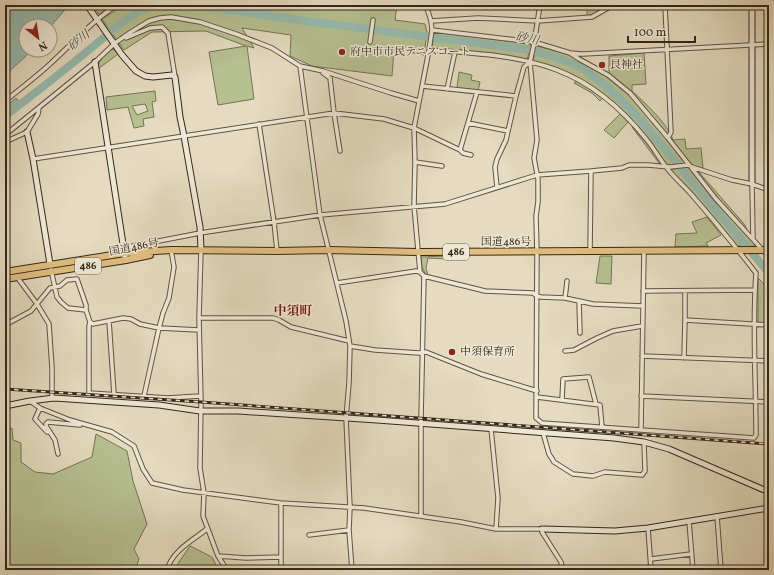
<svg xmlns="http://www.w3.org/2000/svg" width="774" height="575" viewBox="0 0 774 575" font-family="Vollkorn,'Noto Serif JP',serif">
  <rect width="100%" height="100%" fill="#e4dbc0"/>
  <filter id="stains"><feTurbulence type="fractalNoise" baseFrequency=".005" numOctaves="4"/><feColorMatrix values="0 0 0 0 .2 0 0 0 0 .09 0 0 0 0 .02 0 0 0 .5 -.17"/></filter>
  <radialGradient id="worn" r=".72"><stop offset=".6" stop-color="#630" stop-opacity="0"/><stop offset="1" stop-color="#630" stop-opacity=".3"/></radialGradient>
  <path fill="#b6c091" stroke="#767354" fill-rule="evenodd" d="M92,5h21l-14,9z
    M124,5h273l-2,15 30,4 2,8 -3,23 -30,-6 -2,27 -80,-10 -22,-10 1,-21 -49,-7 12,20 -7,-2 7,53 -36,6 -9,-53 37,-6 -40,-15 -54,1 -28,18 -22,-31z
    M587,5h13v5l-8,5h-5z
    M434,32l97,12 -4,16 -95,-11z
    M536,46l42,10 31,17v-17l35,-3 2,31 -14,1v6c12,11 37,34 41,49l12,-1 1,10 15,-1 2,20 -17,-4 -19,1 -37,-48 -33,-28 -39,-21 -25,-6z
    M113,49l5,5 -20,15c0,-9 7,-16 15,-20z
    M459,72l13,3 -1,5 9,2 -2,9 -21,-3z
    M577,81l17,10 9,7 -3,3 -8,-8 -18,-10z
    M155,91l1,10 -4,1 2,15 -11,2 1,7 -10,2 -6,-21 -21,3 -1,-13zM145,104l3,7 -11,4 -5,-9z
    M621,113l7,9 -14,16 -10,-8z
    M632,127l14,15 17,23 -4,-2z
    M688,167l27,35 43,44h-22l-41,-51 -24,-24 2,-2z
    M694,169l4,2 47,54 2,6 -29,-32z
    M707,217l14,18 -15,8 2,3 -33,1 1,-13 21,-1 -5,-11z
    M446,256v3l-18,-1 -2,10 2,7h-2l-4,-8 -1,-10z
    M600,256h12l-1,28 -15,-1z
    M758,278l11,11v34h-11z
    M12,428l1,12 8,3v19l14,10 18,2 39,-17 4,-23 31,17 6,30 14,43 -13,25 5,10 -4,11 13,-2 1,2h-144v-138z
    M190,546l22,11 4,8 5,5h-46v-2z"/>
  <path fill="#96bbaf" stroke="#6f7f73" d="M5,5h64l-19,22v-1h-24v24h5l-6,7 -20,18z
    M16,98l6,7 -17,13v-11z"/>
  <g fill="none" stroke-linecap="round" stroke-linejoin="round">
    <path stroke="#96bbaf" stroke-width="8" d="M189,5l43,5 66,10 234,30 7,3 10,2 32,12 26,20 15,14 16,16 131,156
      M5,116c29,-22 57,-44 85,-67 20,-16 38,-34 62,-44"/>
    <defs>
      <path id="street" d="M665,5l6,127 -3,6
        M431,21l47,-3 60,3 54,-4 21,-12
        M432,30l102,12 36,11 13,1 186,-10
        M126,38l24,-10 12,-1 6,6 7,44
        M370,42l3,-22
        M429,50c42,3 89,5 128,20 37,14 66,40 90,70 9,11 15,24 25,34 6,7 13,13 19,20 22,25 44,52 65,79 -4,54 0,108 0,162l-2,3 -212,-15 -6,-5 1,-166 -1,-36 2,-14v-23l-4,-21 3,-18 -7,-78 -6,5 -8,29 -10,44 -9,19 -2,8 2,20
        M570,53l9,6 29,16 22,18 38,45 48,61 53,58
        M530,62l4,-18 6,-39
        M300,66l20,149 26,106 4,25 -1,37 -3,35 4,89 -1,23 3,40
        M323,71v2l7,5 4,35 6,38
        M422,86l94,10
        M447,89l8,-37
        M5,101c15,-12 31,-24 45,-37 22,-20 42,-43 67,-59
        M468,123l40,8
        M259,124l15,98 3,29
        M5,135l90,-73 20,-19 16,-11 18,-11 11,-3 11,-1 29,5 36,12 36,14 28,18 23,5 68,22 28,8
        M5,142l22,-10 11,-18 1,-5
        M460,150l17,-58
        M33,159l301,-46 50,6 30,9 46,22 3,3 8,2
        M415,162l27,4
        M752,184l1,55
        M201,250l-2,68 2,84 -1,66 4,25 -1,23 15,40 9,14
        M590,251l1,-80
        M125,253l3,-6 72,-14 120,-18 125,-11 92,-29 54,-4 31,-3 7,-3h19l22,2 18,-2 4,2 40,13 20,4 17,6
        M51,270l6,27 4,5 7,6 18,2 4,12 3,2 30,-6 8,1 9,5 19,4 40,2
        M424,276l61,15 48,2 4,3 4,1 24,1 28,6 50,2
        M17,277l20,27 12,20 3,44v30
        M337,283l79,-12 4,1
        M643,291l112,-1
        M565,298l2,-17
        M579,301l1,32
        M199,318h74l6,2 12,7 58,14
        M685,320l84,5
        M109,321l5,73
        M90,322l-1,4v67l79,5 32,-2
        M5,325l26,-14 19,-23 10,-2 7,-6 10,-1 9,26v5
        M350,346l25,4 44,3 7,-1 55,22 56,17
        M5,348h1
        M565,351l9,-1 23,-12 16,-7 29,-5
        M642,356l127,5
        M684,358l1,-38v-29
        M144,396l15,-68 4,-15 6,-15 5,-31 -3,-17
        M641,396l128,6
        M537,397l63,8 2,22
        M562,400l1,-21 26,-2 7,27
        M30,401l10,7 30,12 42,12 22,14 9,23 9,14 31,7 98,13 83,5 97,14 35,7h46v3l19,30 2,8
        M40,408l-5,11 12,13h3
        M491,429l7,69 -2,31
        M641,430l3,-179
        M543,433l6,21 5,8 19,12 20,2 12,-4 37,3 3,-4 -1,-29
        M58,454l-3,-14 -9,-14v-2l2,-2 32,3
        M281,503v67
        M421,516v-97l3,-143 -4,-4 -6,-66 1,-44 -1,-34 15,-78 3,-20 -1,-9 -5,-16
        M717,516l4,54
        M689,521l4,49
        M648,528l3,42
        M309,535l40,-5
        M218,556l28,2 35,-1
        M651,559l40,-5
        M167,570c5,-19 26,-30 40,-41"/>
      <path id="secondary" d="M87,5l35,50 14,16 9,5 8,1 19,-2 3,2 5,40 4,19 16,91 1,23
        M95,62l30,195
        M27,132l6,27 17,105
        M752,184v-179
        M5,406l25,-5 24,-3 105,7 41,6h38l139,9 237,18 30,4 25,7 100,43
        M542,529l73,2 33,-3 121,-20"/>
      <path id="highway" d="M5,272l120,-19 46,-3 106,1 51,-1 90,2 351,-2
        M5,279l121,-19 24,-5"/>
    </defs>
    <use href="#street" stroke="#615342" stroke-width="5.5"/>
    <use href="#secondary" stroke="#352618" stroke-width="7"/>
    <use href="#highway" stroke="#352618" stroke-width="8"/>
    <use href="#street" stroke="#ede8d6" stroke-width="3.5"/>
    <use href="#secondary" stroke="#ede8d6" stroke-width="5"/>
    <use href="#highway" stroke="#e2be80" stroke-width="6"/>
    <defs>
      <path id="rail" d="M5,389l196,13 568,42"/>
    </defs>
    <use href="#rail" stroke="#352618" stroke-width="3"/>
    <use href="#rail" stroke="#ede8d6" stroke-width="1.5" stroke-dasharray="4.5" stroke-linecap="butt"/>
  </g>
  <g fill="#8f2418" stroke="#ede8d6" stroke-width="1.5">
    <circle cx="342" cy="52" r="4"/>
    <circle cx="602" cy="65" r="4"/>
    <circle cx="452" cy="352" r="4"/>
  </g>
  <g text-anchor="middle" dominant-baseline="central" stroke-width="3" stroke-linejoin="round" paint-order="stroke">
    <g fill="#ede8d6" stroke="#6c6051" stroke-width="1">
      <rect x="443" y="244" width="26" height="16" rx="3"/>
      <rect x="75" y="258" width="26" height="16" rx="3"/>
    </g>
    <g font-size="10" font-weight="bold" fill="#352618">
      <text x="456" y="252">486</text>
      <text x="88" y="266">486</text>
    </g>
    <g font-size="11" fill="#352618" stroke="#ede8d6" text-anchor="start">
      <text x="350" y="52">府中市市民テニスコート</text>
      <text x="610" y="65">艮神社</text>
      <text x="460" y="352">中須保育所</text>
    </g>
    <g font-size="11" fill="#352618" stroke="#ede8d6">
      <text x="506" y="242">国道486号</text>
      <text transform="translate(134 248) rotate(-11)">国道486号</text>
    </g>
    <g font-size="12" font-style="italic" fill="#4d4b3e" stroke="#ede8d6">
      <text transform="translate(527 39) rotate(11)">砂川</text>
      <text transform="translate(79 41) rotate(-39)">砂川</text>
    </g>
    <g font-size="13" font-weight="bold" fill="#7a1f14" stroke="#ede8d6">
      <text x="293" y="312">中須町</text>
    </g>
  </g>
  <rect width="774" height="575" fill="none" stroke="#e4dbc0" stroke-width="20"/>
  <rect x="6" y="6" width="762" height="563" fill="none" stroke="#352618" stroke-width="2"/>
  <rect x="10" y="10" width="754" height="555" fill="none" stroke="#352618"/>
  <g transform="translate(38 38) rotate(150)"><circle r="19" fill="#ede8d6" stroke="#a39a8a"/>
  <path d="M0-3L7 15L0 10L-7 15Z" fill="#8f2418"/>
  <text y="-6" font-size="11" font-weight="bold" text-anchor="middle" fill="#352618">N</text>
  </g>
  <path d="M628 36v6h67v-6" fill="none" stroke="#352618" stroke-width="2"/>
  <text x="634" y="36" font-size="12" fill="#352618" stroke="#ede8d6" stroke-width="3" paint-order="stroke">100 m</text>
  <rect width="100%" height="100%" filter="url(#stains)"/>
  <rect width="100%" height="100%" fill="url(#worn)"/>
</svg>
